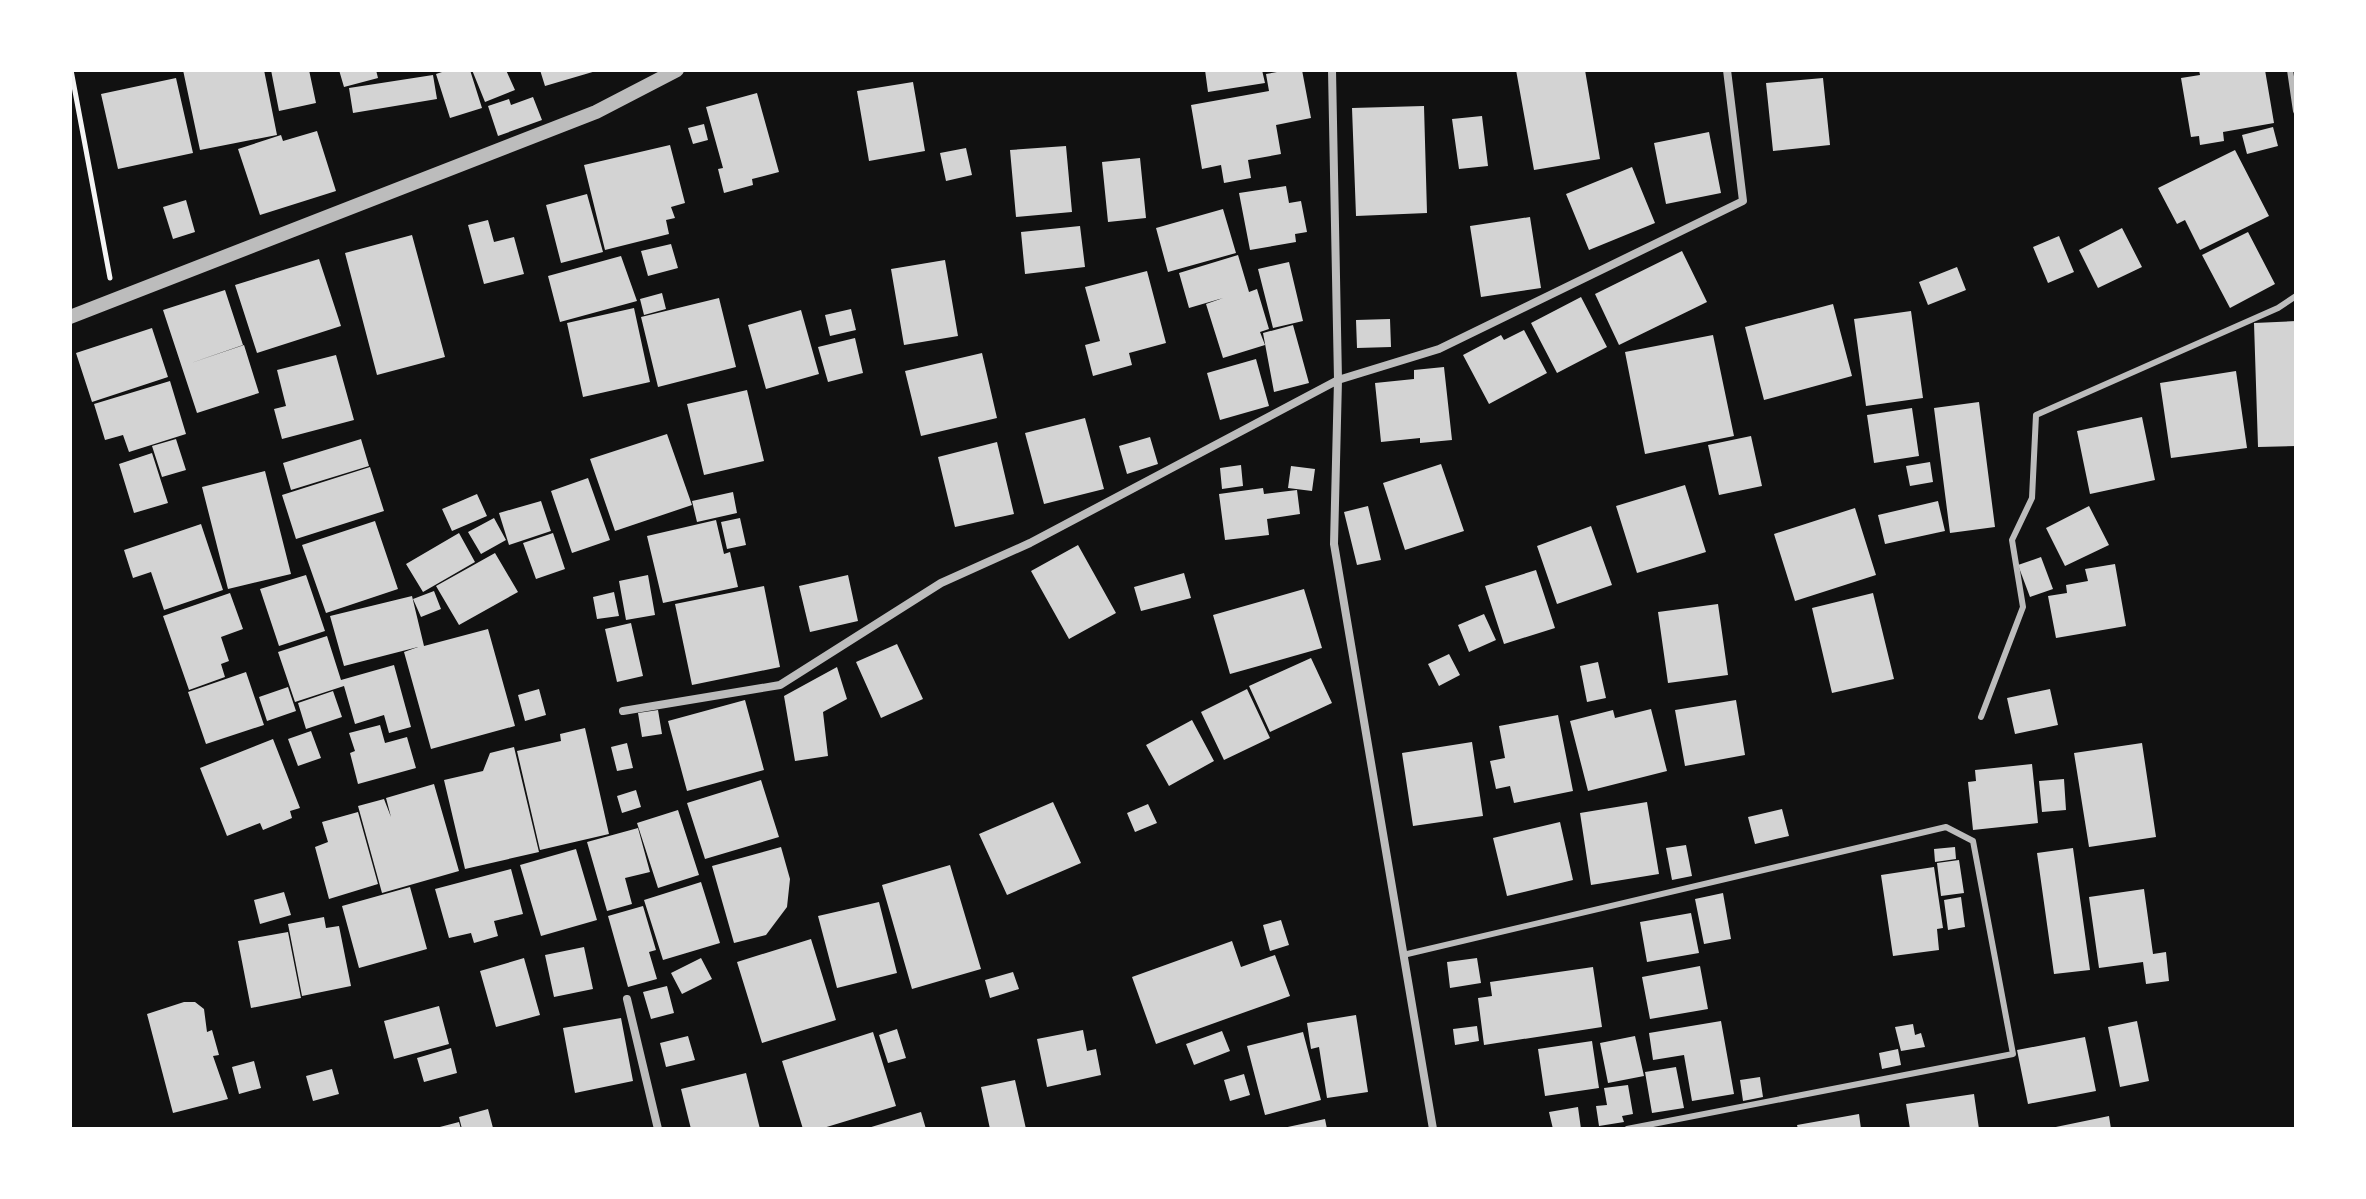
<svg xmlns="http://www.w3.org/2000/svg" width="2366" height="1199" viewBox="0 0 2366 1199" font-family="'Exo 2',sans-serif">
  <rect width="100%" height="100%" fill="#111"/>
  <path fill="#d3d3d3" d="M183,70h81l13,65 -77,15z
    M271,70h38l7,33 -37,8z
    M339,70h37l2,8 -34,9z
    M448,70h22l12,38 -32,10 -14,-44z
    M472,70h34l9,20 -30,12z
    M540,70h56v1l-51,15z
    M1205,70h57l3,13 -57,9z
    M1288,70h14l9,48 -35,7 5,29 -33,6 3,18 -27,5 -3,-18 -19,4 -11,-64 78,-14 -3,-17z
    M1516,70h69l15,89 -66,11z
    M2199,70h66l9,53 -51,9 1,9 -24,4 -1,-9 -8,1 -10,-59 19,-3z
    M433,75l4,24 -84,14 -4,-25z
    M176,78l17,75 -75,16 -17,-75z
    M1823,78l7,67 -57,6 -7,-68z
    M913,82l12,69 -56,10 -12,-70z
    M757,93l22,79 -27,7 1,6 -29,8 -6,-24 5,-1 -17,-61z
    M533,97l9,23 -44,16 -10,-30 21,-7 2,6z
    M1424,106l3,107 -71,3 -4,-108z
    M1482,116l6,50 -29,3 -7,-50z
    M704,124l4,16 -15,4 -5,-16z
    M2273,127l5,19 -31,8 -5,-19z
    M317,131l19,60 -76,24 -22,-66 43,-14 2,6z
    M1709,132l12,61 -55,11 -12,-61z
    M670,145l15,58 -14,4 4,11 -9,2 3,14 -64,16 -21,-85z
    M1066,146l6,66 -56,5 -6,-67z
    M966,148l6,27 -26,6 -6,-28z
    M2235,150l34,66 -69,34 -15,-30 -8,4 -19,-36z
    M1140,158l6,60 -38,4 -6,-60z
    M1632,167l23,56 -66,27 -23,-56z
    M1286,186l3,17 12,-2 6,31 -12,2 1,8 -46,8 -11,-57z
    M587,194l16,58 -42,11 -15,-58z
    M186,200l9,32 -22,7 -10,-32z
    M1223,209l13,44 -68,19 -12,-44z
    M1530,217l11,71 -60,9 -11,-71z
    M488,220l6,22 20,-5 10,37 -40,10 -16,-59z
    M1080,226l5,41 -60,7 -4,-42z
    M2122,228l20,39 -44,21 -19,-38z
    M2248,232l27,52 -45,24 -28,-53z
    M412,235l33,122 -68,18 -32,-122z
    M2059,236l15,36 -26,11 -15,-36z
    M671,244l7,24 -30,8 -7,-25z
    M1682,251l25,51 -88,43 -24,-51z
    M1238,255l11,37 8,-3 12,40 -9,3 5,13 -42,13 -17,-54 17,-6 -34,10 -10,-35z
    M621,256l16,45 -77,21 -12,-46z
    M319,259l22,67 -84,27 -22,-68z
    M945,260l13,76 -54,9 -13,-76z
    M1289,262l14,59 -30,7 -15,-59z
    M1957,267l9,23 -38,15 -9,-23z
    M1147,271l19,72 -37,10 3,12 -39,11 -8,-31 15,-4 -15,-54z
    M225,290l18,55 -55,19 56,-19 15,48 -62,20 -34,-103z
    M662,293l4,16 -22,6 -4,-16z
    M1581,297l26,50 -50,26 -26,-50z
    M719,298l17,69 -78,20 -17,-70z
    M1833,304l19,72 -88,24 -19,-73z
    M634,308l16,74 -67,15 -16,-74z
    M851,309l5,21 -26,6 -5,-21z
    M801,310l18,64 -53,15 -18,-64z
    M1911,311l12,87 -57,8 -12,-87z
    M1390,319l1,28 -34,1 -1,-28z
    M2296,321v125l-38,1 -4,-124z
    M1293,325l16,58 -35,9 -11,-59z
    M152,328l16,49 -76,25 -16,-49z
    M1524,330l23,43 -58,31 -26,-49 38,-20 3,5z
    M1713,335l21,101 -89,18 -20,-102z
    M855,338l8,35 -35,9 -10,-35z
    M982,353l15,65 -76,18 -16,-65z
    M336,355l18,65 -72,19 -8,-30 12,-3 -9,-36z
    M1256,359l13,47 -49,14 -13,-47z
    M1444,367l8,73 -32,3v-5l-39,4 -6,-59 39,-4v-9z
    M2236,371l11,77 -76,10 -11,-75z
    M170,381l16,53 -57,18 -6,-17 -18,5 -11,-36z
    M747,390l17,71 -60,14 -17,-71z
    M1979,402l16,125 -45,6 -16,-125z
    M1912,408l7,48 -45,7 -7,-48z
    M2142,417l13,63 -65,14 -13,-63z
    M1085,418l19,71 -60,15 -19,-71z
    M667,434l25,71 -77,26 -25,-72z
    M1751,436l11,50 -43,9 -11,-50z
    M1150,437l8,27 -31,10 -8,-28z
    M176,439l10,31 -24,7 -10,-31z
    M361,439l8,27 -78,24 -8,-27z
    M997,442l17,72 -59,13 -17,-70z
    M152,453l16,50 -34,10 -15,-49z
    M1930,462l3,20 -23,4 -4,-20z
    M1441,464l23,67 -59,19 -22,-67z
    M1241,465l2,21 -21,3 -2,-21z
    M1291,466l24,3 -3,22 -24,-3z
    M370,467l14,44 -88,28 -14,-44z
    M265,471l26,103 -63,15 -26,-102z
    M588,478l22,62 -38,13 -21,-62z
    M1685,485l21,67 -69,21 -21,-67z
    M1263,488l1,6 33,-4 3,24 -33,5 2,16 -44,5 -6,-46z
    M733,492l4,21 -40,9 -5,-21z
    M477,494l10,22 -35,15 -10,-22z
    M541,501l10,30 -42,14 -10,-32z
    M1938,501l7,30 -60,13 -7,-29z
    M1368,506l13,54 -24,5 -13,-53z
    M2089,506l20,39 -44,21 -19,-38z
    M1855,508l21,67 -81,26 -21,-67z
    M494,518l12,22 -25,14 -13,-22z
    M740,518l6,27 -19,4 -6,-27z
    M716,520l8,34 6,-2 8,35 -75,16 -16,-67z
    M375,521l23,68 -72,24 -24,-68z
    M201,524l22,66 -59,20 -13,-38 -18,6 -9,-28z
    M1591,526l21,59 -55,19 -20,-58z
    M459,533l16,29 -52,30 -17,-28z
    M553,533l12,36 -29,10 -13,-36z
    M1078,545l38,68 -47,26 -38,-68z
    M495,553l23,39 -59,33 -23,-39z
    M2041,557l12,32 -23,8 -12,-32z
    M2115,564l11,62 -70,12 -8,-42 19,-3 -1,-8 22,-4 -3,-12z
    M1536,570l19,58 -51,16 -19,-58z
    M1184,573l7,25 -50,13 -7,-24z
    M306,575l19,56 -46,15 -19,-57z
    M648,575l7,40 -29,5 -7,-39z
    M848,575l10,46 -48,11 -11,-46z
    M764,586l16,81 -88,18 -17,-81z
    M1304,589l18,59 -92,26 -17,-59z
    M434,591l7,18 -20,8 -8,-18z
    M614,592l5,24 -22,3 -4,-22z
    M230,593l13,36 -22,8 8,24 -8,3 4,13 -36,13 -26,-74z
    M1873,593l21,86 -62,14 -20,-85z
    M412,596l12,50 64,-17 27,97 -84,23 -27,-97 14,-5 -74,19 -14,-50z
    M1718,604l10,71 -60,8 -10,-71z
    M1484,614l12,26 -27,12 -11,-27z
    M631,623l12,53 -26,6 -12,-53z
    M327,636l14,44 53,-15 17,62 -22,6 -5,-18 -29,9 -11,-38 -49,16 -17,-50z
    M897,644l26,55 -42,19 -25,-56z
    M1449,654l11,21 -21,11 -11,-22z
    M1311,658l21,45 -62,29 -21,-46z
    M1598,662l8,36 -19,4 -7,-36z
    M837,667l10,32 -24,13 5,44 -33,5 -11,-65z
    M246,672l18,53 -58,19 -18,-52z
    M288,687l8,24 -29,10 -8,-24z
    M539,689l7,26 -21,6 -7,-26z
    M1247,689l23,49 -46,22 -23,-48z
    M2050,689l8,36 -43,9 -8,-36z
    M333,691l9,26 -36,12 -8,-26z
    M745,700l19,70 -77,21 -19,-70z
    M1736,700l9,55 -60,11 -10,-56z
    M1651,709l16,62 -79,20 -18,-70 43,-11 2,8z
    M658,710l4,24 -20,3 -4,-24z
    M1558,715l15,76 -59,12 -4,-17 -14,3 -6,-28 15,-3 -6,-32z
    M1192,720l22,41 -45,25 -23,-41z
    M380,725l5,18 22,-6 9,31 -58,16 -8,-31 5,-2 -6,-18z
    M585,728l24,106 -69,16 -23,-99 44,-10 -1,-7z
    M311,731l10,27 -23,8 -10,-27z
    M273,739l27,69 -10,3 2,7 -29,12 -3,-7 -33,13 -27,-68z
    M1472,742l11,74 -70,10 -11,-73z
    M627,743l6,25 -16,3 -6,-24z
    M2142,743l14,94 -67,10 -15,-94z
    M514,747l25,105 -74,17 -21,-89 39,-9 7,-18z
    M2032,764l6,59 -65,7 -5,-48 8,-1 -1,-11z
    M2064,779l2,31 -24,2 -3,-31z
    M761,780l18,57 -74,22 -18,-56z
    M434,784l25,87 -77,22 -24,-87 26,-7 7,18 -5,-19z
    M636,790l5,17 -19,6 -5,-17z
    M1053,802l28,61 -74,32 -28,-61z
    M1647,802l12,72 -68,11 -11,-72z
    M1148,804l9,19 -22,9 -8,-19z
    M1782,809l7,27 -34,8 -7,-27z
    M678,810l21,65 -41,13 -21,-65z
    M358,812l20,72 -49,15 -14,-52 13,-5 -6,-20z
    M1560,822l13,58 -66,16 -14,-58z
    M638,828l12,44 -25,6 7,26 -25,7 -20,-69z
    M1686,845l6,31 -20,4 -6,-32z
    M781,847l9,32 -3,28 -21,28 -32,8 -22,-77z
    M1955,847l1,12 -21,3 -1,-13z
    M2073,848l17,122 -36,4 -17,-121z
    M576,849l21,71 -56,16 -21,-71z
    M1959,860l5,33 -23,3 -4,-33z
    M950,865l31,104 -69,20 -30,-104z
    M1934,867l9,61 -6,1 2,21 -46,6 -12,-81z
    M511,869l12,45 -29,7 4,15 -24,7 -3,-10 -22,5 -14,-49z
    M701,882l19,61 -57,17 -19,-60z
    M410,887l17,62 -68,19 -17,-62z
    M2144,889l9,65 13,-2 3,29 -23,3 -3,-22 -44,6 -10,-71z
    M284,892l7,23 -31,9 -6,-24z
    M1723,893l8,46 -27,5 -9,-45z
    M1961,897l4,30 -17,3 -4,-30z
    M879,902l18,71 -60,15 -19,-72z
    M643,906l13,44 -7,2 8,27 -29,8 -20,-71z
    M1691,913l8,40 -52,9 -7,-40z
    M324,917l2,11 13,-2 12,60 -49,10 -14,-72z
    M1281,920l8,25 -19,6 -7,-26z
    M288,932l13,66 -50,10 -13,-67z
    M811,939l25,81 -74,23 -25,-81z
    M1232,941l9,26 34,-12 15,41 -134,48 -24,-67z
    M584,947l9,42 -39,8 -9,-42z
    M524,958l16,57 -44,12 -16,-56z
    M701,958l11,21 -30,15 -11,-21z
    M1477,958l4,25 -31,5 -3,-26z
    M1700,966l8,43 -58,10 -8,-42z
    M1593,967l9,60 -118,18 -6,-47 14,-2 -2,-14z
    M1013,972l6,17 -29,9 -5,-18z
    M667,986l7,27 -23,6 -8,-27z
    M184,1002h11l9,7 3,23 5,-2 7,25 -6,1 15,43 -55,14 -26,-99z
    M439,1006l10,38 -55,15 -10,-38z
    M1356,1015l12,77 -41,6 -8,-51 -8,2 -4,-26z
    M621,1018l12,63 -58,12 -12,-65z
    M1721,1021l13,73 -42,7 -8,-46 -31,5 -4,-27z
    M2137,1021l12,60 -29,6 -12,-60z
    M1913,1024l2,11 6,-2 4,14 -24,4 -6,-24z
    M1477,1026l2,15 -24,4 -2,-16z
    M897,1029l9,29 -18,5 -9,-28z
    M1083,1030l4,21 9,-2 5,26 -54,12 -10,-48z
    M1222,1031l8,20 -36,14 -8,-21z
    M873,1032l23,74 -76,23h-17l-21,-68z
    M1303,1032l18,68 -56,15 -18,-69z
    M688,1036l7,24 -29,7 -6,-24z
    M1635,1036l9,40 -36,7 -8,-40z
    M2085,1037l11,54 -68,13 -11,-54z
    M1592,1041l7,47 -54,8 -7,-47z
    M451,1048l6,25 -33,9 -7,-24z
    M1898,1049l3,16 -19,4 -3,-16z
    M254,1061l7,27 -22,6 -7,-27z
    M1676,1067l8,41 -32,5 -7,-41z
    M332,1069l7,25 -26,7 -7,-25z
    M746,1073l14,56h-69l-10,-40z
    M1244,1074l6,21 -20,6 -6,-21z
    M1760,1077l3,20 -20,4 -3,-21z
    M1015,1080l11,49h-36l-9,-42z
    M1628,1085l5,29 -11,2 2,6 -25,4 -3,-20 11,-1 -3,-17z
    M1974,1094l5,35h-69l-4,-25z
    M1578,1107l3,22h-28l-4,-17z
    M488,1109l5,19 -31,1 -3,-12z
    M921,1112l5,17h-58v-1z
    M1859,1114l2,15h-63l-1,-4z
    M2109,1116l2,13h-59l-1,-1z
    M1325,1119l2,10h-43l-1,-1z
    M459,1122l2,7h-25v-1z"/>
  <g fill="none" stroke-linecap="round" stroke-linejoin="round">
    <path stroke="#f5f5f5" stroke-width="5" d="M71,70l39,208"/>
    <path stroke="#bcbcbc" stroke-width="6" d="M2290,70l6,41
      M1981,717l42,-110 -11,-67 20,-42 4,-83 242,-107 18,-12
      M1403,955l543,-128 27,14 40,213 -386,75"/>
    <path stroke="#bcbcbc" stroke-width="8" d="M1332,70l6,310 -4,164 99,585
      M623,711l157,-26 161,-102 89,-40 308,-163 101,-31 304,-148 -16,-131
      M627,999l31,130"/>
    <path stroke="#bcbcbc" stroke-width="14" d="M70,317l526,-205 81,-42"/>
  </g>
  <rect width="2366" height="1199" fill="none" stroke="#ffffff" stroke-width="144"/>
</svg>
